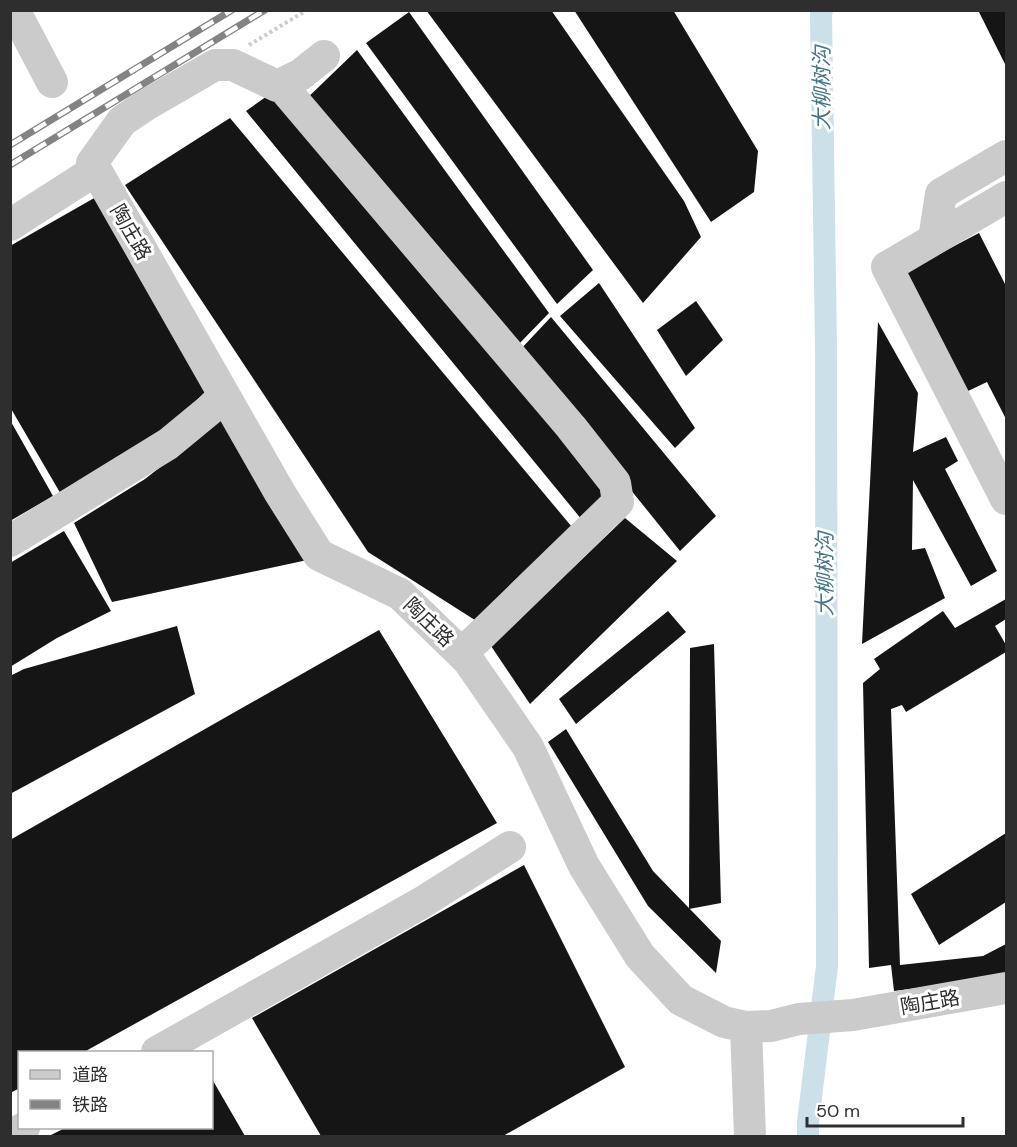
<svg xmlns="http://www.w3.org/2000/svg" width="1017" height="1147" viewBox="0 0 1017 1147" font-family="'DM Sans','Noto Sans SC',sans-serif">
  <rect width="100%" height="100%" fill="#fff"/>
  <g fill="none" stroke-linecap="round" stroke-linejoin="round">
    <path stroke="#cbe0e8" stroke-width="22" d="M808,1136v-14l19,-156 -1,-619 -5,-333 1,-4"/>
  </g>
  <path fill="#151515" d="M426,10h125l133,191 17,36 -58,66z
    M574,10h99l85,141 -4,41 -43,30z
    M978,10h28v56z
    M409,12l184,258 -36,34 -191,-261z
    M357,50l192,263 -33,34 -216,-242z
    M277,89l331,397 -21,40 -341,-415z
    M230,118l347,415 -99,89 -110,-70 -243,-367z
    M96,197l113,191 -46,46 -101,62 -52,-89v-161z
    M979,233l27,53v133l-19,-37 -21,10 -63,-119z
    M599,283l96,145 -20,20 -115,-132z
    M696,301l27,39 -37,36 -29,-46z
    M551,317l165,199 -36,35 -161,-200z
    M878,322l40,71 -5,59 33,-15 12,24 -13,8 52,102 -26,15 -58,-106 -1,70 13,-2 20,50 -83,46z
    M223,418l89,141 -200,43 -38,-79 71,-44z
    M10,420l43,76 -43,25z
    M625,518l52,43 -147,143 -39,-58z
    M64,531l47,80 -54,27 -47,29v-104z
    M1006,599v20l-11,7 11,19v7l-100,60 -4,-7 -11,4 9,256 83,-9 23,-12v29l-8,5 -104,13 -3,-26 -22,3 -6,-285 17,-14 -6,-10 69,-48 12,17z
    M668,611l18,21 -110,92 -17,-25z
    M177,626l18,68 -185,100v-118l14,-7z
    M379,630l118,193 -413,229h-64v36l-10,5v-253z
    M714,644l7,259 -32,6 1,-261z
    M566,729l87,142 68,70 -5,32 -68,-67 -100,-164z
    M1006,833v69l-67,43 -28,-51z
    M524,865l101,202 -122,69h-182l-69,-118z
    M212,1079l33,57h-196l16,-8h147z"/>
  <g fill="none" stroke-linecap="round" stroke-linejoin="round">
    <path stroke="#cbcbcb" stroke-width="4" stroke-dasharray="3 3" stroke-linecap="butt" d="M249,45l58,-35"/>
    <path stroke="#cbcbcb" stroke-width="32" d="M14,10l38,72
      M324,56l-24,19 -23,11 -44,-21h-18l-69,40 -24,16 -30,42 188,330 39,62 81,39 68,66 60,87 56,119 56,90 41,44 43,22 22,5 25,-1 28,-7 54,-4 153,-27
      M280,84l291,343 44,56 3,19 -141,137 -16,14
      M1006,197l-119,70 119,232
      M10,225l86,-55
      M934,239l7,-45 65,-38
      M10,541l158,-97 57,-47
      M746,1027l4,109
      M157,1052l264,-149 89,-56
      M10,1135l14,-7"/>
    <defs>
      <path id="rail" d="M10,145l222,-135
        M10,165l255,-155"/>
    </defs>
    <use href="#rail" stroke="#838383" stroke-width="7"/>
    <use href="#rail" stroke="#fff" stroke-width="4.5" stroke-dasharray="14" stroke-linecap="butt"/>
  </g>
  <g text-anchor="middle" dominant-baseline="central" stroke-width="6" stroke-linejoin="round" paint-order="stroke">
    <g font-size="20" fill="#2e2e2e" stroke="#fff">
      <text transform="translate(131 232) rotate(60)">陶庄路</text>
      <text transform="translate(429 622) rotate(44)">陶庄路</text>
      <text transform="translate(930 1002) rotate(-10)">陶庄路</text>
    </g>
    <g font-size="21" font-style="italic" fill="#447589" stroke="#fff">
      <text transform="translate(822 88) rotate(-90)">大柳树沟</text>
      <text transform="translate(825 574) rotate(-90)">大柳树沟</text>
    </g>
  </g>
  <rect width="1017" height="1147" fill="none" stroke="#2e2e2e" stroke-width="24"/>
  <rect x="18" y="1051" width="195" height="78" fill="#ffffff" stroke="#ababab" stroke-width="1.5"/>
  <rect x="30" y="1070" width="30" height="9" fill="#cbcbcb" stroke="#ababab" stroke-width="1.5"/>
  <text x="72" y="1081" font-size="18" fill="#2e2e2e">道路</text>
  <rect x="30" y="1100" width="30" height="9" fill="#838383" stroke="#ababab" stroke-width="1.5"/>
  <text x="72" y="1111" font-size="18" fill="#2e2e2e">铁路</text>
  <path d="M807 1117v9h156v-9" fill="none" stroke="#2e2e2e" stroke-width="3"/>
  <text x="816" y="1117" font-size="18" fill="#2e2e2e" stroke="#ffffff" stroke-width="4.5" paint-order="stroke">50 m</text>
</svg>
